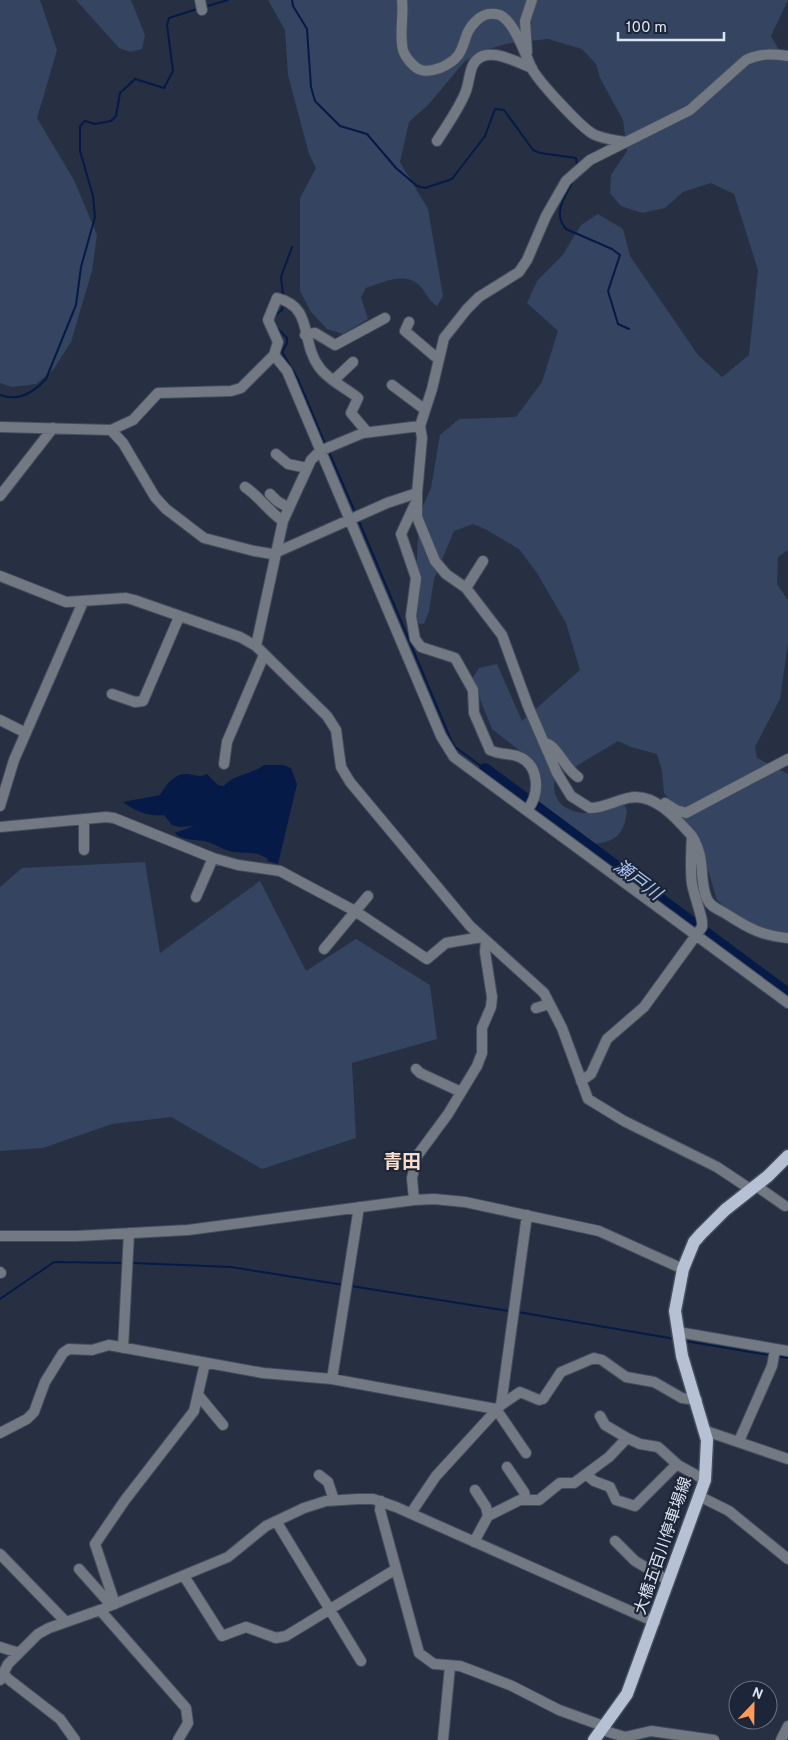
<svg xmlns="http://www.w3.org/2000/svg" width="788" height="1740" viewBox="0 0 788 1740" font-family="Overpass,'Noto Sans JP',sans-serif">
  <rect width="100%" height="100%" fill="#263042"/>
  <path fill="#344461" d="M0,0h40l17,50 -20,68 37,62 23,55 -5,36 -21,71 -18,28 -17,14 -24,3 -12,-4z
    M76,0h55l14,35 -3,14 -12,3 -11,-4z
    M268,0h520l-17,36 9,16 8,-1v499l-10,7 -1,27 11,16v43l-8,56 -25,48 2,11 31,16v158l-16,1 -10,-3 -33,-19 -12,-11 -19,-63 -34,-44 -2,-22 -5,-17 -26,-7 -13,-6 -63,38c-6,27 20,38 43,33 7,-1 14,-7 21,-9l5,1 3,7c-3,23 -11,31 -34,33l-54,-41 2,-23 -7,-18 -42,-33 -20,-50 7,-11 18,-4 25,57 58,-51 -14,-47 -29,-50 -18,-24 -34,-20 -12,-5 -19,7 -20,48 -5,32 -5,13 -10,-1 5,-108 12,-27 9,-53 19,-16 57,-2 26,-35 16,-51 -31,-28 10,-22 25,-25 19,-31 17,-11 25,15 7,27 68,99 24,22 27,-22 9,-85 -24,-76 -23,-11 -28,9 -18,16 -23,5 -21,-7 -11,-13 1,-18 16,-24 -4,-31 -23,-42 -4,-14 -14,-15 -34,-10 -38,4 -22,6 -23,12 -36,43 -20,18 -9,40 28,47 15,87 -6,10c-8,-5 -10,-11 -15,-18 -15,-18 -38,-6 -56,0l-5,9 7,22 -25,15 -16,-5 -16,-17 -11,-21v-93l16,-30 -7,-14 -21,-79 -3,-45z
    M145,862l15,91 100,-72 46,90 50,-32 74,46 7,54 -85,24 4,75 -94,31 -91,-52 -59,7 -69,24 -43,3v-264l22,-19z"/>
  <path fill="#051a47" d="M264,765h19l8,3 6,16 -19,80 -10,-3 -1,-3c-16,-8 -18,-4 -34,-6 -9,-2 -16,-7 -25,-10 -10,-3 -27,-1 -33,-9l19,-7 -14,1 -8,-2 -8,-10c-15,2 -29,-4 -41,-13l37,-7c6,-10 14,-22 28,-21 8,1 11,4 19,0l11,11 6,1c10,-12 27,-11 40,-21z"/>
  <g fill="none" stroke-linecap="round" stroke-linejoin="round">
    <path stroke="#051a47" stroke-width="2" d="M292,0l1,6 14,23 4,58 4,14 25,25 27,8 29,34 21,18 8,2 27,-9 33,-43 10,-27 9,1 29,40 7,3 36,5 1,8
      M204,7l24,-7
      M573,181c-8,16 -21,32 -7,48l46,20 8,6 -12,36 10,33 11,5
      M283,295l-2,-18 11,-30
      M274,316l8,-6 1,-5
      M276,327l11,11v5l-5,9 16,27 27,65
      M0,395c18,7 34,-3 46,-16l30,-74 5,-38 14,-50 -2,-21 -13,-45v-25l5,-5 10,3 16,-3 5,-5 4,-23 15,-14 29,9 9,-17 -6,-46 2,-7 28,-9
      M328,450l27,62
      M358,519l93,221 4,7 30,22
      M133,1263l98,4 113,18
      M351,1286l158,25
      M0,1299l54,-37 69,1
      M518,1312l157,27
      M685,1341l84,14
      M776,1356l12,2"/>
    <path stroke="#051a47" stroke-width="12" d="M485,769l303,225"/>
    <defs>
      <path id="minor" d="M200,0l2,10
        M402,0c2,16 -3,34 1,50 2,7 11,18 18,20 6,2 13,0 19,-2 31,-13 18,-30 36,-47 7,-7 14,-9 24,-6 14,7 25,38 31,52 6,13 52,63 64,68 9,4 20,5 30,7
        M527,52l-2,-31 7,-21
        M437,141c10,-16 22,-32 29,-50 3,-8 3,-18 7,-26 11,-22 43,-3 59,3
        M409,322l-4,9 33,28
        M305,335l10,-2 20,12 50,-27
        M274,355l13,16 154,365 13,21 334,246
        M334,380l19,-18
        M392,385l32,24
        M0,427l111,3 12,13 32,54 11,12 38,29 50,13 18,3 5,-2 110,-49 30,-10 5,-55 -2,-12
        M111,430l22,-10 25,-27 73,-2 10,-3 33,-33 4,-13 -10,-22 9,-22c37,9 23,43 42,69 9,13 27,21 39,31l-7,15 16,19
        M276,454l12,10 19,4
        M245,487c15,10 23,24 38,34
        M417,493v24l18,44 11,13 20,14 36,47 26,71 29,67 14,23 19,12c13,0 25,-7 38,-10 26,-6 48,20 64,38 -1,16 -2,32 0,48 2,12 12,36 10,43l-58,80 -37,32 -16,35 -10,7
        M270,494l7,7 12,7
        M0,496l53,-68
        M415,504l-14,30 15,44 -5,38 4,23 6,8 34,11 18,32 1,23 16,37c9,5 18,3 27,6 23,8 23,37 11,53
        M0,576l66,26 60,-4 8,2 106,37 16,9 71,70 9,14 5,37 9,15 120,144 74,67 18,35 26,71 36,22 93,46 33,22
        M466,588l17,-27
        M256,646l27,-125 28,-61 9,-9 43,-18 57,-7 12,-37 12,-51 23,-29 12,-12 40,-25 8,-12 19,-44 20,-35 24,-21 100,-50 56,-50c15,-7 26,-6 42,-4
        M112,694l23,8 8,-1 36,-84
        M0,720l26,13
        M544,743c12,0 21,26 34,34
        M224,764l3,-22 37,-87
        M665,803l11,7 10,3 102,-54
        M0,806l14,-46 69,-158
        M84,819v31
        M0,827l106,-10 8,1 99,40 25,7 42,6 75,40 72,48 19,-16 36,-6
        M692,836c15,25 6,42 15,63 4,9 14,11 21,16 20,13 35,21 60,23
        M196,897l17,-39
        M324,949l44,-53
        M536,1008l13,-4
        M416,1069l4,4 41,19
        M755,1185l30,21
        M414,1200l-2,-22 5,-22 31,-42 29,-48 5,-13v-25l9,-21 1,-10 -7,-45 1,-11
        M0,1236h77l111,-6 226,-30 20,-1 31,3 134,29 84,38
        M0,1272l1,1
        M678,1332l110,19
        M123,1348l6,-115
        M332,1379l27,-172
        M199,1396l24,29
        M501,1405l19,-13 19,8 4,-1 18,-27 33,-14 8,2 24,17 28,5 28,16 15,2
        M600,1416l5,9 22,13
        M706,1431l82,28
        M0,1433l27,-14 7,-7 11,-30 18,-29 6,-4 23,1 17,-5 154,28 69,6 164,30 30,44
        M739,1441l33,-75 3,-16
        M507,1467l17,25 2,8
        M586,1474l8,7 16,6 6,13 19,6 42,-42
        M319,1475l9,7 6,18
        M475,1490l11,17 2,9
        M701,1497l28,14 59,48
        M381,1501l-1,9 39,143 15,11 26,2 16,6 36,14 47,24 47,17
        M411,1513l25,-37 65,-71 26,-190
        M276,1521l85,140
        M615,1541l20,20 34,20
        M474,1542l14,-26 32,-16h19l21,-17h14l35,-26 18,-19 13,6 18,3 20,18 27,15
        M0,1554l65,67
        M79,1569l32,36
        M184,1576l38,60 24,-9 30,11 10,-2 110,-67
        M115,1604l-20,-60 30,-44 69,-89 11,-48
        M100,1610l86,98 2,15 -10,17
        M0,1647l19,6
        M4,1672l3,6 53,41 15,21
        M0,1680l8,-16 30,-30 11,-6 51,-18 128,-53 38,-31 38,-18 22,-7 32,-2h15l23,8 259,115
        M602,1730l23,7 26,-6 63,9
        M443,1740l7,-74
        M781,1740l7,-14"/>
      <path id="major" d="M594,1740l33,-46 78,-214 2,-40 -25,-84 -7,-45 8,-42 11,-27 7,-8 24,-24 43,-34 20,-20"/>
    </defs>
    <use href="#minor" stroke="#434d5e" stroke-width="12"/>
    <use href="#major" stroke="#434d5e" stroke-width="15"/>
    <use href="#minor" stroke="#737982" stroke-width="10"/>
    <use href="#major" stroke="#b6c1d5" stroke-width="12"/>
  </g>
  <g text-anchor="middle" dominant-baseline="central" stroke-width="4.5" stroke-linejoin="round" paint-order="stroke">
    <g font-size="16" fill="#dee5f1" stroke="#1c2638">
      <text transform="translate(664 1546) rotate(-71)">大橋五百川停車場線</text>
    </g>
    <g font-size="18" font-style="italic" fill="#aac3f1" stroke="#1c2638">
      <text transform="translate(637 881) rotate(37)">瀬戸川</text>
    </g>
    <g font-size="19" font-weight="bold" fill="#f9dcca" stroke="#1c2638">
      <text x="402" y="1163">青田</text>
    </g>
  </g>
  <g transform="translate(753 1705) rotate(22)"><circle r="24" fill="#1c2638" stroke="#6a7282"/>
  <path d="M0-4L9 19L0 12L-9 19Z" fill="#ff9b5a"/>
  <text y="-8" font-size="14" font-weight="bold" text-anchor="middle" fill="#dee5f1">N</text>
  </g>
  <path d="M618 32v8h106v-8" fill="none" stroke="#dee5f1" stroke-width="2.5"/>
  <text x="626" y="32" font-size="15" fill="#dee5f1" stroke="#1c2638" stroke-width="4" paint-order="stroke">100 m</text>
</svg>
